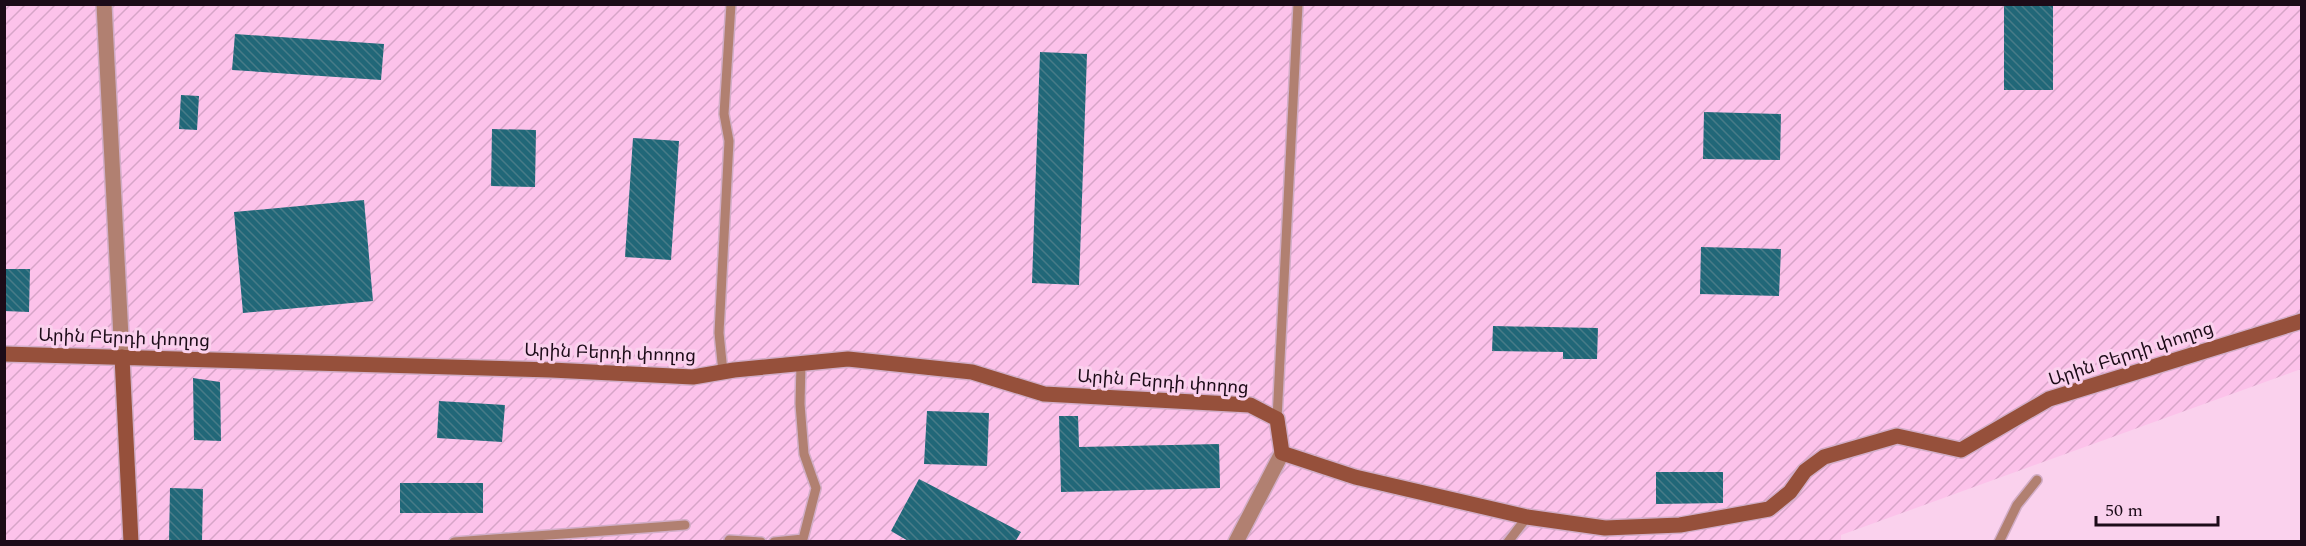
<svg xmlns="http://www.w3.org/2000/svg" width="2306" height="546" viewBox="0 0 2306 546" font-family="Spectral,'Noto Sans Armenian',serif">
  <defs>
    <pattern id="industrial-furrows" width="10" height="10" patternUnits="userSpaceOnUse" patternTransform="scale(1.5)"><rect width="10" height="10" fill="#fcc2ea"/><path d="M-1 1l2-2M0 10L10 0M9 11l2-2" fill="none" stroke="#d7a5c8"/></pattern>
    <pattern id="building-back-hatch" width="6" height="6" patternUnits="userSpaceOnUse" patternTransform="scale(1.5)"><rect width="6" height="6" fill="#216778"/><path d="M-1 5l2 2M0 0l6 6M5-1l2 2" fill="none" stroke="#487b88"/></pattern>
  </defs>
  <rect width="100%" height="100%" fill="#fad1ed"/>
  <path fill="url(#industrial-furrows)" d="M4,5h2297v364l-460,166v6h-1836z"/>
  <path fill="url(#building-back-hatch)" d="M2004,4h49v86h-49z
    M235,34l149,10 -3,36 -149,-10z
    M1040,52l47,2 -8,231 -47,-2z
    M181,95l18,1 -2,34 -18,-1z
    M1704,112l77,2 -1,46 -77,-1z
    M492,129l44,1 -1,57 -44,-1z
    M633,138l46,3 -8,119 -46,-3z
    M364,200l9,101 -130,12 -9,-101z
    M1701,247l80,2 -2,47 -79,-2z
    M4,269h26l-1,43 -25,-1z
    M1493,326l105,2 -1,31h-34v-7l-71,-1z
    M193,378l27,4 1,59 -27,-1z
    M439,401l66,4 -3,37 -65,-4z
    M927,411l62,2 -2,53 -63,-2z
    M1059,416h19l1,31 140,-3 1,44 -159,4z
    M1656,472h67v31l-67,1z
    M919,479l102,53 -6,10h-105l-19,-11z
    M400,483h83v30h-83z
    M170,488l33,1 -1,53h-33z"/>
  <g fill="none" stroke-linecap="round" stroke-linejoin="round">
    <defs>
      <path id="lane" d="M723,372l-4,-39 10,-192 -5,-27 7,-110
        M1277,419l21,-415
        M729,540l32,2
        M454,542l231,-17
        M774,542l29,-3 13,-51 -12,-34 -4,-50 1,-40
        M1508,542l19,-25
        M1999,542l18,-37 20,-25"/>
      <path id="street" d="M104,4l18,353
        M1236,542l46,-89"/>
      <path id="secondary" d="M4,354l547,16 142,7 41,-7 114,-11 124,13 72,22 206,11 27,14 5,34 73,24 172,40 78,11 75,-3 89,-16 21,-17 15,-21 19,-14 73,-21 64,14 88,-51 253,-78
        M122,357l9,185"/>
    </defs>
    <use href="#lane" stroke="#d2adc7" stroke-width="12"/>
    <use href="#street" stroke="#d2adc7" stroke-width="18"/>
    <use href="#secondary" stroke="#d2adc7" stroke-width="18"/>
    <use href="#lane" stroke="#b18071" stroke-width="9"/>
    <use href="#street" stroke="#b18071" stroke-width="15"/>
    <use href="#secondary" stroke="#96503b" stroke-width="15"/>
  </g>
  <g text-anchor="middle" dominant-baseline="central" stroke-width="6" stroke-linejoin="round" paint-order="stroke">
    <g font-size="18" fill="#1c0b18" stroke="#fad1ed">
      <text transform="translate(124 338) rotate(2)">Արին Բերդի փողոց</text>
      <text transform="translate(610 353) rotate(2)">Արին Բերդի փողոց</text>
      <text transform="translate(2131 354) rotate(-18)">Արին Բերդի փողոց</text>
      <text transform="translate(1163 382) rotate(4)">Արին Բերդի փողոց</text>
    </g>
  </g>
  <rect width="2306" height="546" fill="none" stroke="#1c0b18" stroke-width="12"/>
  <path d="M2096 516v9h122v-9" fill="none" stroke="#1c0b18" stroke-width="3"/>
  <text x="2105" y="516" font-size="18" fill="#1c0b18" stroke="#fad1ed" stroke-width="4.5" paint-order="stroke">50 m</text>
</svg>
